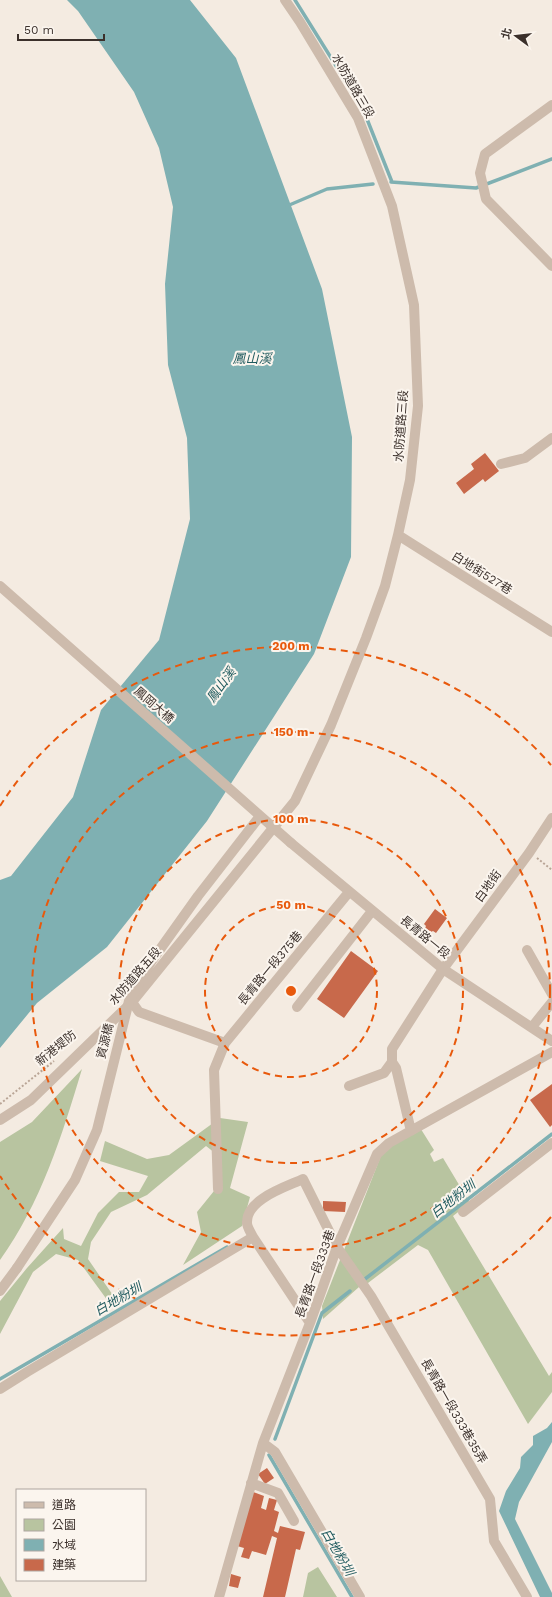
<svg xmlns="http://www.w3.org/2000/svg" width="552" height="1597" viewBox="0 0 552 1597" font-family="'Work Sans','Noto Sans TC',sans-serif">
  <rect width="100%" height="100%" fill="#f4ebe1"/>
  <path fill="#b8c4a0" d="M82,1069c-20,67 -41,134 -82,191v-118l32,-20z
    M220,1118l28,4 -18,66 20,9 -8,29 -59,39 18,-33 -4,-20 17,-21 1,-38 -9,-7 -59,49 -36,17 -20,30 -3,17 31,45 -6,4 -35,-48 -22,-6 -23,18 -33,62v-33l27,-33 36,-40 1,11 17,7 17,-33 21,-21h20l9,-16 -48,-15 5,-20 42,18 22,-4z
    M419,1126l15,24 -4,4 4,8 9,-4 27,45 -17,13 96,160 3,-4v20l-24,32 -100,-174 -10,-5 -50,38 -9,4 -36,32 -1,-13 62,-158z
    M318,1567l19,30h-34l5,-24z
    M0,1576l12,21h-12z"/>
  <path fill="#7fb0b2" d="M67,0h123l46,58 86,231 30,148 -1,120 -37,97 -107,167 -100,126 -70,56 -37,45v-168l11,-4 62,-79 28,-87 58,-70 31,-121 -3,-81 -19,-73 -3,-81 8,-77 -14,-59 -25,-56 -56,-81z
    M552,1422v20l-33,60 -4,17 37,74v4h-12l-41,-86 7,-20 14,-23 1,-11 12,-12v-9l14,-8z"/>
  <g fill="none" stroke-linecap="round" stroke-linejoin="round">
    <path stroke="#7fb0b2" stroke-width="3.5" d="M295,0l68,109 29,73
      M391,182l85,6 76,-29
      M287,206l40,-17 46,-5
      M365,1279l187,-145
      M0,1379l227,-132
      M275,1439l47,-126 28,-22
      M269,1455l83,142"/>
  </g>
  <path fill="#c8694b" d="M485,453l14,18 -14,11 -2,-3 -19,15 -8,-11 18,-14 -3,-5z
    M435,909l12,9 -11,15 -3,-2 -2,1 -6,-4 1,-2 -2,-2z
    M351,951l27,20 -34,47 -27,-19z
    M552,1084v41l-2,2 -20,-27z
    M323,1201l23,1 -1,10 -22,-1z
    M267,1468l7,10 -9,6 -7,-10z
    M253,1492l11,4 -3,12 5,2 3,-12 8,2 -3,10 5,2 -5,19 4,2 2,-7 25,6 -5,18 -4,-1 -11,48h-22l14,-59 -5,-2 -6,19 -14,-4 -3,8 -8,-2 3,-9 -7,-2z
    M231,1574l10,3 -3,11 -9,-2z"/>
  <g fill="none" stroke-linecap="round" stroke-linejoin="round">
    <path stroke="#b9a596" stroke-width="2" stroke-dasharray="2 2" stroke-linecap="butt" d="M537,858l15,12
      M0,1104l54,-43"/>
    <path stroke="#cdbbac" stroke-width="10" d="M552,105l-67,49 -5,19 6,26 66,67
      M501,464l24,-6 27,-20
      M398,535l154,97
      M291,843l152,126 109,72
      M527,950l25,44
      M132,1002l7,10 86,31 124,-151
      M297,1007l75,-96
      M532,1027l20,-25
      M349,1086l35,-13 8,-11
      M0,1120l31,-20 101,-98 163,-201 36,-76 35,-87 19,-52 13,-51 12,-55 8,-74 -4,-101 -22,-99 -34,-88 -58,-96 -15,-22
      M411,1131l-15,-63 -4,-6v-13l51,-80 86,-116 23,-35
      M218,1189l-4,-119 11,-27
      M463,1212l89,-69
      M253,1237c-2,-4 -6,-10 -6,-14 -1,-24 39,-36 56,-44l34,68 34,49 119,203 4,42 33,56
      M0,1291l17,-23
      M0,1389l27,-17 226,-135 57,86
      M263,1443l12,9 85,145
      M251,1483l27,10 16,28
      M219,1597l44,-154 47,-120 27,-76 40,-93 12,-11 163,-91"/>
    <path stroke="#cdbbac" stroke-width="10" d="M0,586l291,257
      M17,1268l58,-88 22,-50 32,-129 22,-39 47,-66 62,-80"/>
  </g>
  <g fill="none" stroke="#e8590c" stroke-width="2" stroke-dasharray="7 5">
    <circle cx="291" cy="991" r="86"/>
    <circle cx="291" cy="991" r="172"/>
    <circle cx="291" cy="991" r="259"/>
    <path d="M551 1217A345 345 0 0 1 0 1176M0 806A345 345 0 0 1 551 765"/>
  </g>
  <g text-anchor="middle" dominant-baseline="central" stroke-width="4" stroke-linejoin="round" paint-order="stroke">
    <g font-size="12" fill="#3b302b" stroke="#fbf5ee">
      <text transform="translate(353 86) rotate(60)">水防道路三段</text>
      <text transform="translate(401 426) rotate(-86)">水防道路三段</text>
      <text transform="translate(482 573) rotate(32)">白地街527巷</text>
      <text transform="translate(154 705) rotate(41)">鳳岡大橋</text>
      <text transform="translate(488 886) rotate(-54)">白地街</text>
      <text transform="translate(425 937) rotate(39)">長青路一段</text>
      <text transform="translate(270 968) rotate(-50)">長青路一段375巷</text>
      <text transform="translate(135 976) rotate(-49)">水防道路五段</text>
      <text transform="translate(105 1041) rotate(-76)">資源橋</text>
      <text transform="translate(56 1048) rotate(-39)">新港堤防</text>
      <text transform="translate(315 1274) rotate(-70)">長青路一段333巷</text>
      <text transform="translate(454 1411) rotate(60)">長青路一段333巷35弄</text>
    </g>
    <g font-size="13" font-style="italic" fill="#1f5a5e" stroke="#fbf5ee">
      <text x="252" y="358">鳳山溪</text>
      <text transform="translate(221 685) rotate(-54)">鳳山溪</text>
      <text transform="translate(453 1199) rotate(-38)">白地粉圳</text>
      <text transform="translate(118 1299) rotate(-30)">白地粉圳</text>
      <text transform="translate(338 1552) rotate(60)">白地粉圳</text>
    </g>
  </g>
  <circle cx="291" cy="991" r="6" fill="#e8590c" stroke="#fbf5ee" stroke-width="2"/>
  <g font-size="12" text-anchor="middle" font-weight="bold" fill="#e8590c" stroke="#fbf5ee" stroke-width="4" stroke-linejoin="round" paint-order="stroke">
    <text x="291" y="650">200 m</text>
    <text x="291" y="736">150 m</text>
    <text x="291" y="823">100 m</text>
    <text x="291" y="909">50 m</text>
  </g>
  <rect x="16" y="1489" width="130" height="92" fill="#fbf5ee" stroke="#aea6a0"/>
  <rect x="24" y="1502" width="20" height="6" fill="#cdbbac" stroke="#aea6a0"/>
  <text x="52" y="1509" font-size="12" fill="#3b302b">道路</text>
  <rect x="24" y="1519" width="20" height="12" fill="#b8c4a0" stroke="#aea6a0"/>
  <text x="52" y="1529" font-size="12" fill="#3b302b">公園</text>
  <rect x="24" y="1539" width="20" height="12" fill="#7fb0b2" stroke="#aea6a0"/>
  <text x="52" y="1549" font-size="12" fill="#3b302b">水域</text>
  <rect x="24" y="1559" width="20" height="12" fill="#c8694b" stroke="#aea6a0"/>
  <text x="52" y="1569" font-size="12" fill="#3b302b">建築</text>
  <g transform="translate(516 36) rotate(285)" stroke="#fbf5ee" stroke-width="3" paint-order="stroke">
  <path d="M0-3L7 15L0 10L-7 15Z" fill="#3b302b"/>
  <text y="-6" font-size="11" font-weight="bold" text-anchor="middle" fill="#3b302b">北</text>
  </g>
  <path d="M18 34v6h86v-6" fill="none" stroke="#3b302b" stroke-width="2"/>
  <text x="24" y="34" font-size="12" fill="#3b302b" stroke="#fbf5ee" stroke-width="3" paint-order="stroke">50 m</text>
</svg>
